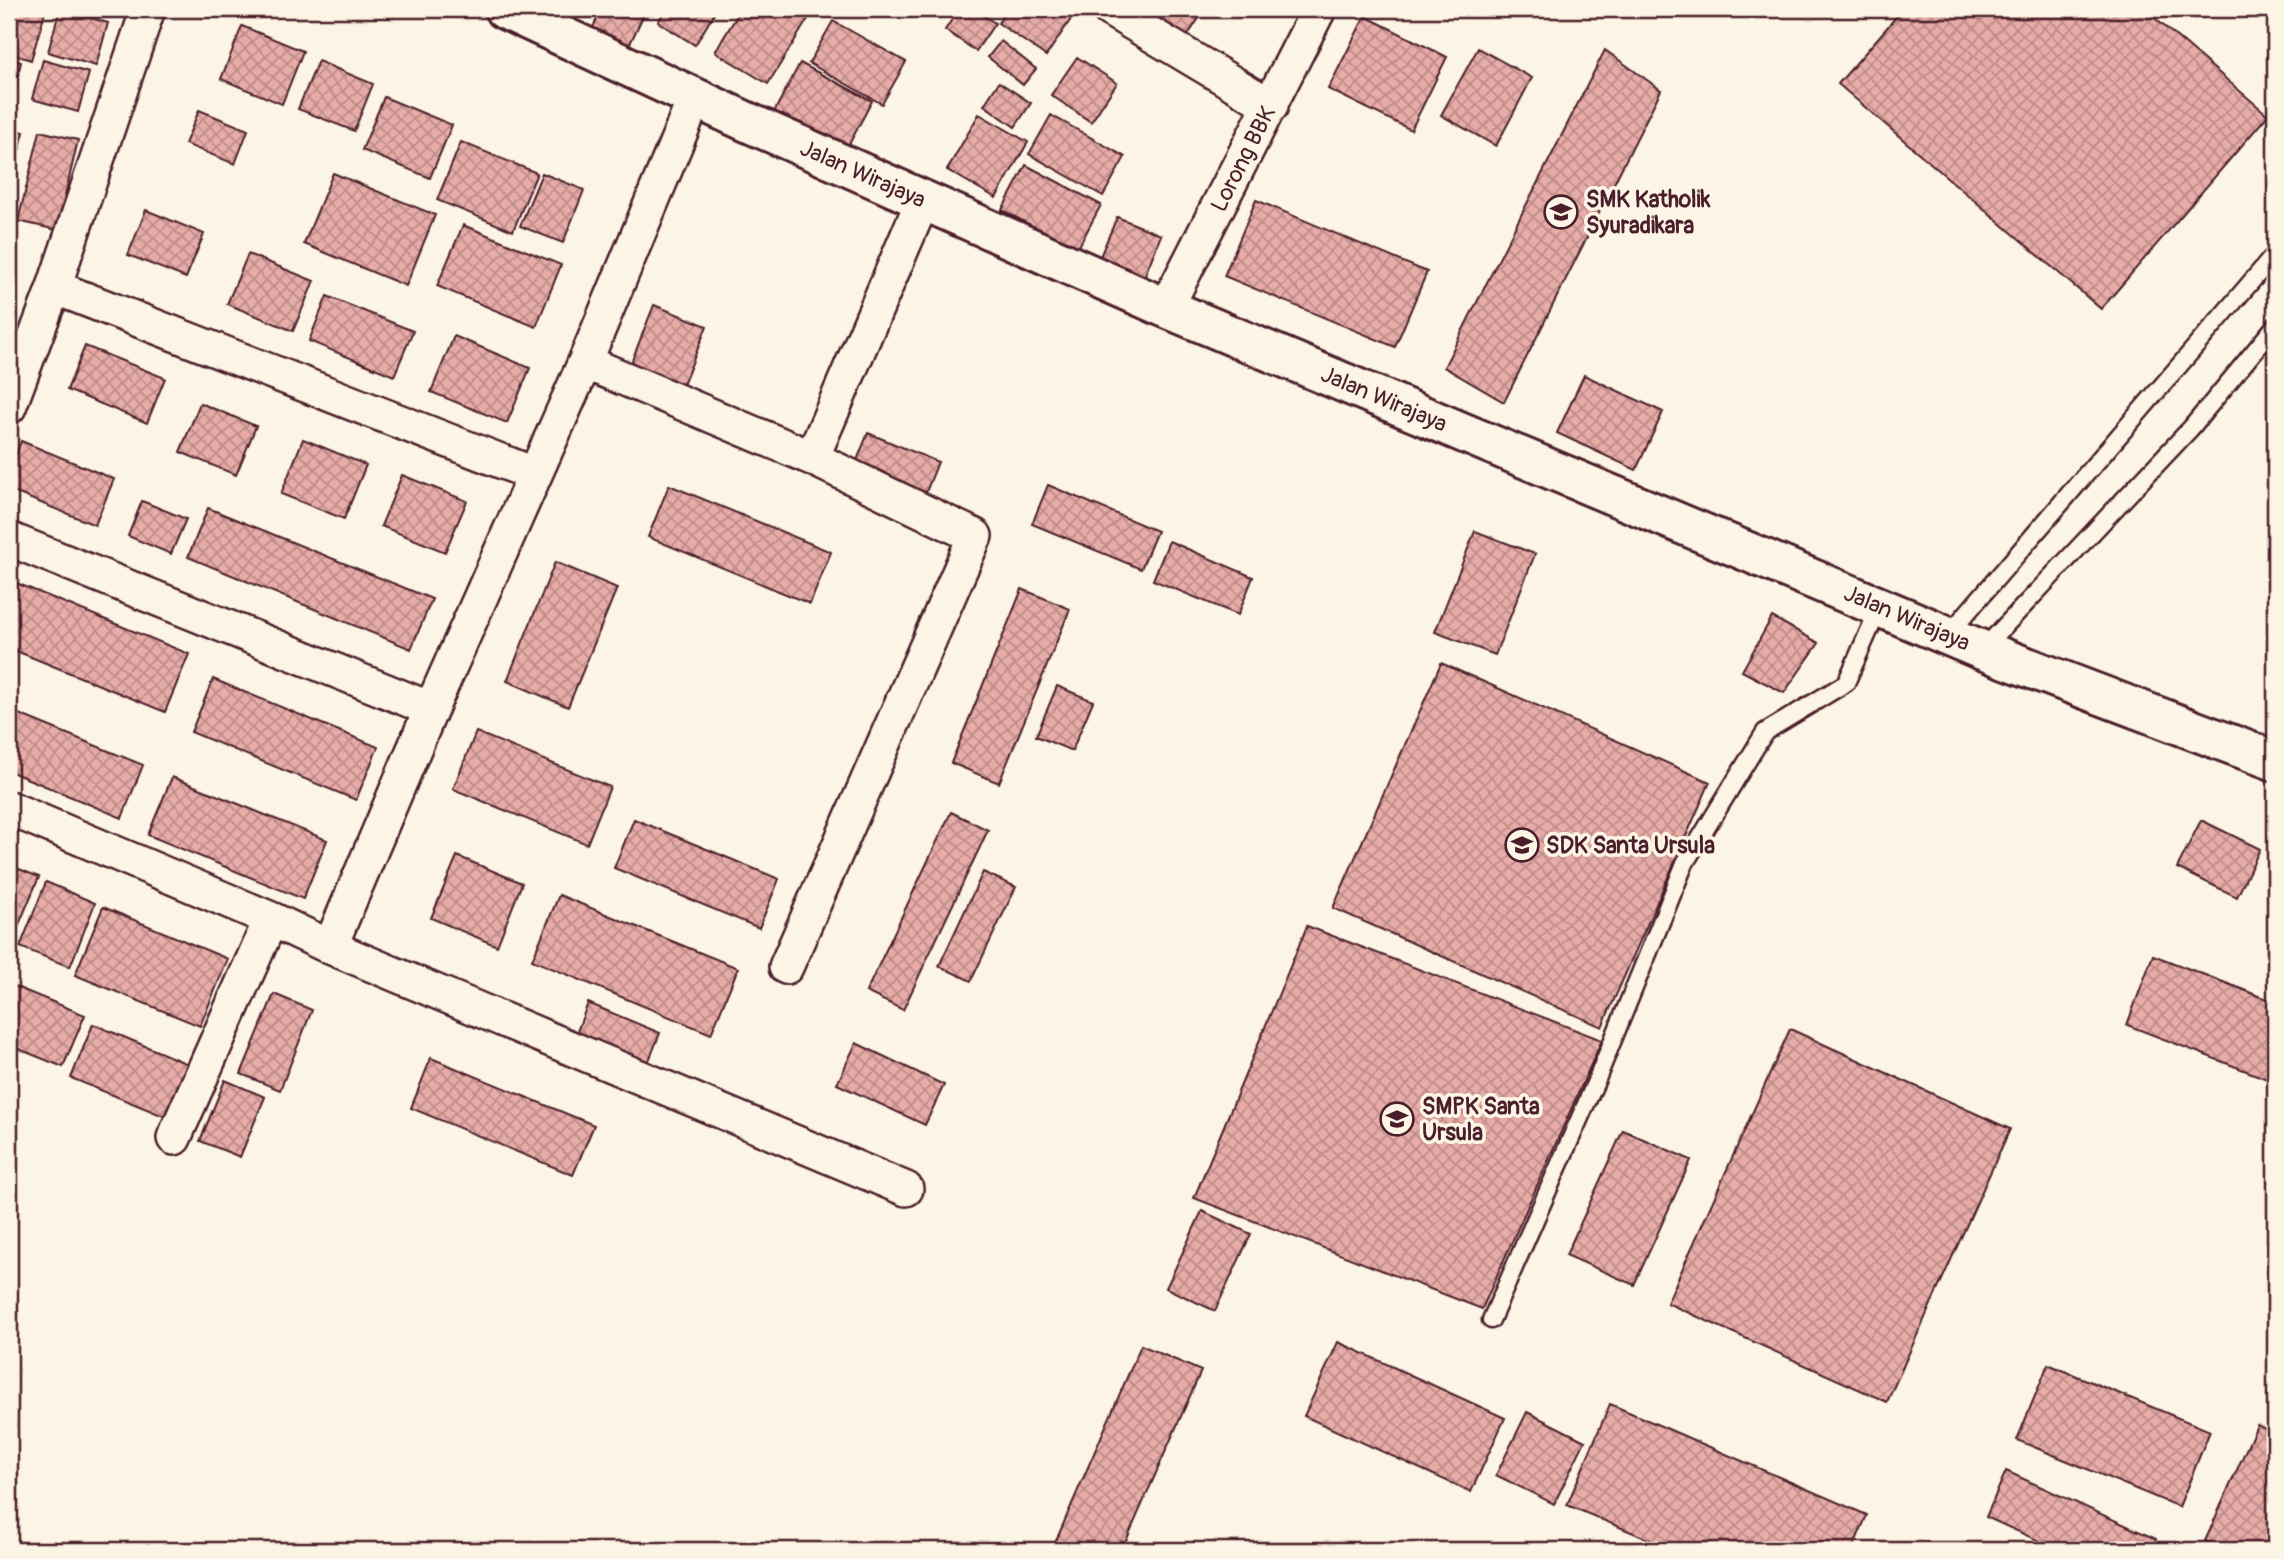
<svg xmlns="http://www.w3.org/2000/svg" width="2284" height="1559" viewBox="0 0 2284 1559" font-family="Pangolin,sans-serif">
  <defs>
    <pattern id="building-cross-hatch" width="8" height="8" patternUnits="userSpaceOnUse" patternTransform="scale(1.75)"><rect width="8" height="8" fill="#e7aca7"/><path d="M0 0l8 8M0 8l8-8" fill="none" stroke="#bd8b88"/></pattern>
  </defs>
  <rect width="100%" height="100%" fill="#fcf5e5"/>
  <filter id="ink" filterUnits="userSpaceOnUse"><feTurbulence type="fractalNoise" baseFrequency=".0143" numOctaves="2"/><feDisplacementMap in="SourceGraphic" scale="14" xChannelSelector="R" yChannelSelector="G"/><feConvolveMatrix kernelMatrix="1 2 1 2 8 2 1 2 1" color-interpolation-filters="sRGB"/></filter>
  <g filter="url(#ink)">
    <path fill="url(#building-cross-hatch)" stroke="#4a1f2b" stroke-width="2" d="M9,9h37l-15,51 -22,-7z
      M60,9l48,14 -12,43 -48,-14z
      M602,9h26l15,7 -15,32 -37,-17z
      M666,9h51l-22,36 -37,-23z
      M741,9h73l-46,75 -53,-32z
      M959,9h14l22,14 -19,28 -31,-21z
      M1007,9h48l16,10 -25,37 -48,-33z
      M1153,9h52l-19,29 -36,-24z
      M1903,9h241l124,106 -167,194 -263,-225z
      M1365,16l82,41 -36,73 -83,-41z
      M833,21l73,41 -24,42 -73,-41z
      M242,26l61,25 -21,53 -61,-25z
      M1001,41l35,28 -13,16 -35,-28z
      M1478,48l54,30 -36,68 -55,-31z
      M1605,50l56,40 -157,312 -60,-35z
      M1077,57l40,26 -26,39 -40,-27z
      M9,58l12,4 -12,52z
      M43,60l46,13 -11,39 -46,-13z
      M318,61l55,23 -19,47 -56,-22z
      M800,63l72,38 -26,49 -72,-38z
      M999,82l32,21 -16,24 -31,-22z
      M384,97l68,28 -22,53 -68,-28z
      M199,110l49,20 -13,34 -50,-20z
      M979,114l49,28 -32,56 -49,-28z
      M1051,115l74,42 -22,39 -74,-42z
      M9,129l15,3 -12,46h-3z
      M40,131l38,9 -21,90 -39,-9z
      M461,142l76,31 -24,58 -76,-31z
      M1026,165l75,40 -24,45 -75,-40z
      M333,173l102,42 -29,71 -102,-42z
      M542,173l42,17 -21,53 -43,-17z
      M1256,200l171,72 -32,75 -171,-71z
      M146,210l58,24 -18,44 -58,-23z
      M1117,217l44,18 -20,50 -45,-19z
      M463,225l98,40 -25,62 -99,-41z
      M248,254l66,27 -21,50 -66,-27z
      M327,296l86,35 -19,45 -85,-35z
      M654,305l53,21 -26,64 -52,-22z
      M454,336l76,32 -23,55 -76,-31z
      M85,346l80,32 -18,45 -80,-33z
      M1584,375l79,37 -27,58 -79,-37z
      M200,403l56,23 -20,49 -56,-23z
      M868,433l70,29 -14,35 -70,-29z
      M303,439l63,26 -22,54 -63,-25z
      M21,441l93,38 -19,46 -86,-35v-18z
      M402,475l65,26 -22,51 -64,-26z
      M669,485l162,67 -21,52 -162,-67z
      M1048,485l109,46 -16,38 -109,-45z
      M142,501l44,18 -15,35 -43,-18z
      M208,508l224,91 -21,50 -223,-92z
      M1475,531l60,23 -40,101 -60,-23z
      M1169,541l84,36 -15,38 -85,-35z
      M555,562l62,26 -49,119 -61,-26z
      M9,580l180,74 -24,58 -156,-64z
      M1022,589l48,20 -71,174 -48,-20z
      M1772,617l47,26 -35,50 -42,-22z
      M1441,663l269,119 -108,245 -269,-119z
      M213,679l165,68 -22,53 -165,-68z
      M1057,686l36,15 -21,50 -36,-15z
      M9,710l134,55 -21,53 -113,-47z
      M476,732l134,55 -23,57 -134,-55z
      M172,777l155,63 -24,59 -155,-64z
      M951,812l37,18 -85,180 -37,-18z
      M634,819l145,60 -20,49 -145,-60z
      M2201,820l59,29 -23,48 -60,-29z
      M457,856l65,27 -25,63 -66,-28z
      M9,865l30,12 -27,64 -3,-2z
      M983,872l33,15 -45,94 -32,-15z
      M46,882l49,21 -25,64 -50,-20z
      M559,895l179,73 -27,66 -179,-74z
      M103,907l125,52 -28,67 -125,-51z
      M1307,926l295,114 -120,269 -288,-111z
      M2153,955l122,47v80l-148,-57z
      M11,985l74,30 -22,52 -54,-22v-53z
      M274,994l38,16 -32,80 -39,-16z
      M588,1003l72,30 -12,30 -72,-29z
      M93,1024l95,40 -22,53 -95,-39z
      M1790,1029l220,100 -123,273 -220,-99z
      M856,1043l88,42 -19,40 -88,-41z
      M431,1058l163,67 -21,50 -162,-67z
      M225,1080l40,17 -25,60 -40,-16z
      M1623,1130l68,30 -57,125 -68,-30z
      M1202,1211l49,23 -36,77 -49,-23z
      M1338,1342l167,76 -34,74 -167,-76z
      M1141,1345l60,26 -79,179h-70z
      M2048,1364l162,67 -31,76 -162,-67z
      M1610,1404l257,111 -15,35h-178l-107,-45z
      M1527,1412l58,29 -31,63 -58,-29z
      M2257,1425l18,9v85l-14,31h-35l-21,-9z
      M2006,1471l150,68 -5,11h-92l-73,-33z"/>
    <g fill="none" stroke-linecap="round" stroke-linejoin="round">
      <defs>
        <path id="service" d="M1948,635l327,-381
          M1984,648l207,-220 84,-102
          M1491,1320l106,-241 88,-216 80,-131 81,-49 34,-77"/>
        <path id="minor" d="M1109,9l162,97
          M54,287l480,187
          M1166,308l153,-299
          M585,362l227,96 163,78 -189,431
          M9,407l45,-120 94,-278
          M812,458l111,-258
          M9,539l422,170
          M9,808l262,111 59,28 576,242
          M330,947l101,-238 154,-347 110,-264
          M174,1138l97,-219"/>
        <path id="tertiary" d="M504,9l241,112 421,187 816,342 293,111"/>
      </defs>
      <use href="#service" stroke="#4a1f2b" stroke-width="21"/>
      <use href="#minor" stroke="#4a1f2b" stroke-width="38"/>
      <use href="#tertiary" stroke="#4a1f2b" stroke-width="44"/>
      <use href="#service" stroke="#fcf5e5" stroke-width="16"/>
      <use href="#minor" stroke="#fcf5e5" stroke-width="33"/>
      <use href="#tertiary" stroke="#fcf5e5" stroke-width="38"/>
    </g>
  </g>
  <defs>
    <symbol id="school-ring" viewBox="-11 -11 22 22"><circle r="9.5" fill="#fcf5e5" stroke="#4a1f2b" stroke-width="1.5"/><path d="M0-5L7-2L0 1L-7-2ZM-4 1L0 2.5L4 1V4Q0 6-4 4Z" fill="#4a1f2b"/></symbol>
  </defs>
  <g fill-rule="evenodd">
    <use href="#school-ring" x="1542" y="193" width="38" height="38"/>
    <use href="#school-ring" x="1503" y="826" width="38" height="38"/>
    <use href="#school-ring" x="1378" y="1100" width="38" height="38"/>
  </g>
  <g text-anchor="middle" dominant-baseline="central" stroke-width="7" stroke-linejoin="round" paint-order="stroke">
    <g font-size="23" fill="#4a1f2b" stroke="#fcf5e5">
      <text transform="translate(1243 159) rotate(-63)">Lorong BBK</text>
      <text transform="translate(863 174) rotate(24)">Jalan Wirajaya</text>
      <text transform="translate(1384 399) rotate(23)">Jalan Wirajaya</text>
      <text transform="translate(1907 618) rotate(23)">Jalan Wirajaya</text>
    </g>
    <g font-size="23" font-weight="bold" fill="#4a1f2b" stroke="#fcf5e5" text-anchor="start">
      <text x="1586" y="199">SMK Katholik<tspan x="1586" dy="26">Syuradikara</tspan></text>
      <text x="1546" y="845">SDK Santa Ursula</text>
      <text x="1422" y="1106">SMPK Santa<tspan x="1422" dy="26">Ursula</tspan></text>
    </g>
  </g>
  <rect width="2284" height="1559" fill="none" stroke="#fcf5e5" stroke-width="35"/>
  <rect x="18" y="18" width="2249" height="1524" fill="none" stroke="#4a1f2b" stroke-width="2.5" filter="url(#ink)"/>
</svg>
